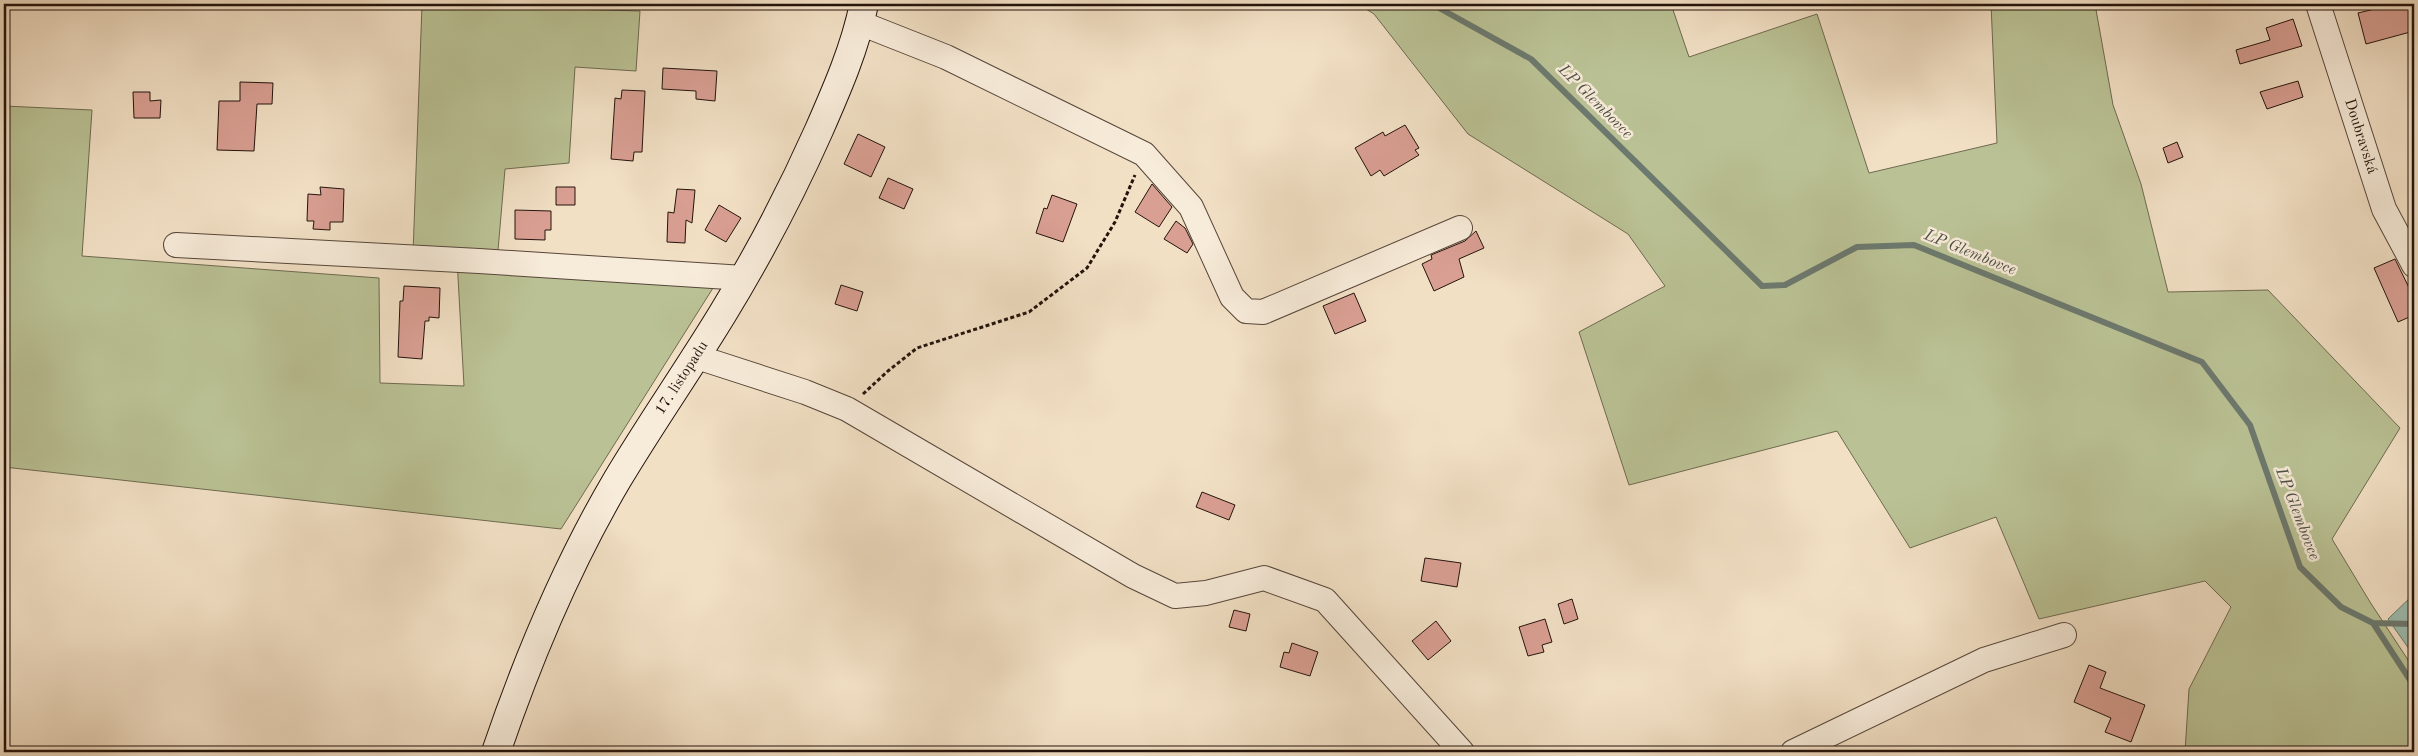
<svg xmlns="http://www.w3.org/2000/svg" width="2418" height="756" viewBox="0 0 2418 756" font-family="'Old Standard TT',serif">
  <rect width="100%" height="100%" fill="#f2e0c5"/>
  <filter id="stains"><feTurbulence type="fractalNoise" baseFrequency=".004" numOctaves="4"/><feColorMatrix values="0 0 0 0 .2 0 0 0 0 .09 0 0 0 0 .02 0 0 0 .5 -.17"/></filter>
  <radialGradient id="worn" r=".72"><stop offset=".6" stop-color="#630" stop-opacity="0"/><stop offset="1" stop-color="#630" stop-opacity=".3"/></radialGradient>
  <path fill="#bac295" stroke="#6e6a50" d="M1358,4h313l18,53 128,-43 52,159 128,-30 -6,-139h104l18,101 28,79 27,108 100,-2 132,138 -68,111 38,63 44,67v83h-229l4,-63 42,-82 -26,-26 -166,38 -43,-102 -86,31 -73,-117 -208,54 -50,-153 86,-46 -37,-52 -160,-100 -94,-120z
    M422,5l218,6 -4,60 -61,-4 -6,96 -64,6 -8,93 216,26 -152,241 -557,-62v-361l88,4 -10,146 297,22 1,105 84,3 -7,-127 -44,-5z"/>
  <path fill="#9cbdb0" stroke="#6c796e" d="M2414,594v62l-26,-37z"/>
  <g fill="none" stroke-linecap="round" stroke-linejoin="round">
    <path stroke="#6c796e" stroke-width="6" d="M1432,4l99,55 231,227 23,-1 72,-38 57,-2 288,117 48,63 50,142 41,40 32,16 41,63
      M2373,623l40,1 1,2"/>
  </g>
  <path fill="#d99f93" stroke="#23130c" d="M2395,4h19v27l-48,13 -8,-31z
    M2293,19l9,27 -62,18 -4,-14 34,-10 -4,-12z
    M663,68l54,3 -2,30 -19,-2v-8l-34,-2z
    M2298,81l5,16 -36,12 -7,-17z
    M240,82l33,1 -1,21h-15l-3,47 -37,-1 2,-49h21z
    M622,90l23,1 -3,61h-8l-1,9 -22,-2 4,-61 6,1z
    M133,92h17v9l11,-1 -1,18h-26z
    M1405,125l14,23 -4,2 4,5 -35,21 -4,-6 -9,6 -16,-28 28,-16 2,4z
    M858,134l27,13 -14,30 -27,-13z
    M2177,142l6,15 -15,6 -5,-15z
    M888,178l25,11 -9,20 -25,-11z
    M1152,184l20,23 -13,20 -24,-15z
    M320,187l24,2 -1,33h-13v8l-17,-1 1,-8h-7l1,-27 13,1z
    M556,187h19v18h-19z
    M677,189l18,1 -3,33 -6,-3 -1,23 -18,-1 1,-30 6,1z
    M1052,195l25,9 -14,38 -27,-9 8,-25 3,1z
    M719,205l22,13 -15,24 -21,-12z
    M515,210l36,1v19h-6v10l-30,-1z
    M1176,221l9,7 8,16 -6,9 -23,-14z
    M1476,231l8,17 -25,11 5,18 -30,14 -12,-27 10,-5 -1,-4 34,-14z
    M2395,259l19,39v17l-16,7 -24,-54z
    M841,285l22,7 -6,19 -22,-7z
    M404,286l36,2 -1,30 -10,-1v4h-4l-3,38 -24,-2 2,-56h3z
    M1354,293l12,28 -31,13 -12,-28z
    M1202,492l33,13 -6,15 -33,-13z
    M1425,558l36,5 -4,24 -36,-6z
    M1572,599l6,20 -14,5 -6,-20z
    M1234,610l16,4 -4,17 -17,-4z
    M1545,619l7,23 -10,3 2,7 -16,4 -9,-29z
    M1436,621l15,20 -23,19 -16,-19z
    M1292,643l26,9 -8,24 -30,-9 4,-15 5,1z
    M2089,665l17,7 -6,16 45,17 -14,37 -26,-10 6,-14 -37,-16z"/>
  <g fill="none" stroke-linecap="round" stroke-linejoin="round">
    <defs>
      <g id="street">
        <path id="s1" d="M2318,4l66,205 30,56"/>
        <path d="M860,23l86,34 198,97 47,53 41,90 14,14 17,1 197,-84"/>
        <path d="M176,245l303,16 265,17"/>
        <path d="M694,356l111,36 42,17 286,167 42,20 31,-3 58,-15 61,22 137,152"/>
        <path d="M1793,752l191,-92 80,-25"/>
      </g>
      <g id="secondary">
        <path id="s2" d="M496,752c32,-94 71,-187 121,-272 34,-57 72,-111 106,-167 36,-59 68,-120 96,-183 18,-41 36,-82 45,-126"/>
      </g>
    </defs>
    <use href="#street" stroke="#57463a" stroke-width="26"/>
    <use href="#secondary" stroke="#23130c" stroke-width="30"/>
    <path stroke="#23130c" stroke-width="3" stroke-dasharray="4 2.5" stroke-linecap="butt" d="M863,394l25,-23 29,-23 112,-36 58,-44 28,-46 20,-47"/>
    <use href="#street" stroke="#f7ebd9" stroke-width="24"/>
    <use href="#secondary" stroke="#f7ebd9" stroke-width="28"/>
  </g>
  <g text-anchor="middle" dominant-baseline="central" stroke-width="5" stroke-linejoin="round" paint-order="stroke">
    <g font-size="15" fill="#23130c" stroke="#f7ebd9">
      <text stroke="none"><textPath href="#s1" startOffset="139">Doubravská</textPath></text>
      <text stroke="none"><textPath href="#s2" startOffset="419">17. listopadu</textPath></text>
    </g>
    <g font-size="16" font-style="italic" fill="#4d4e45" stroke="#f7ebd9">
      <text transform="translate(1595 102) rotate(45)">LP Glembovce</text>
      <text transform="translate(1970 253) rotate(22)">LP Glembovce</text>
      <text transform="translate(2297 514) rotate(69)">LP Glembovce</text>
    </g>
  </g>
  <rect width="2418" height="756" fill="none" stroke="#f2e0c5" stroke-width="20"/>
  <rect x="5" y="5" width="2408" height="746" fill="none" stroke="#23130c" stroke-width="2.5"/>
  <rect x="10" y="10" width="2398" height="736" fill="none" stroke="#23130c"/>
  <rect width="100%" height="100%" filter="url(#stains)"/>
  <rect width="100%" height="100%" fill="url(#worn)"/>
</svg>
